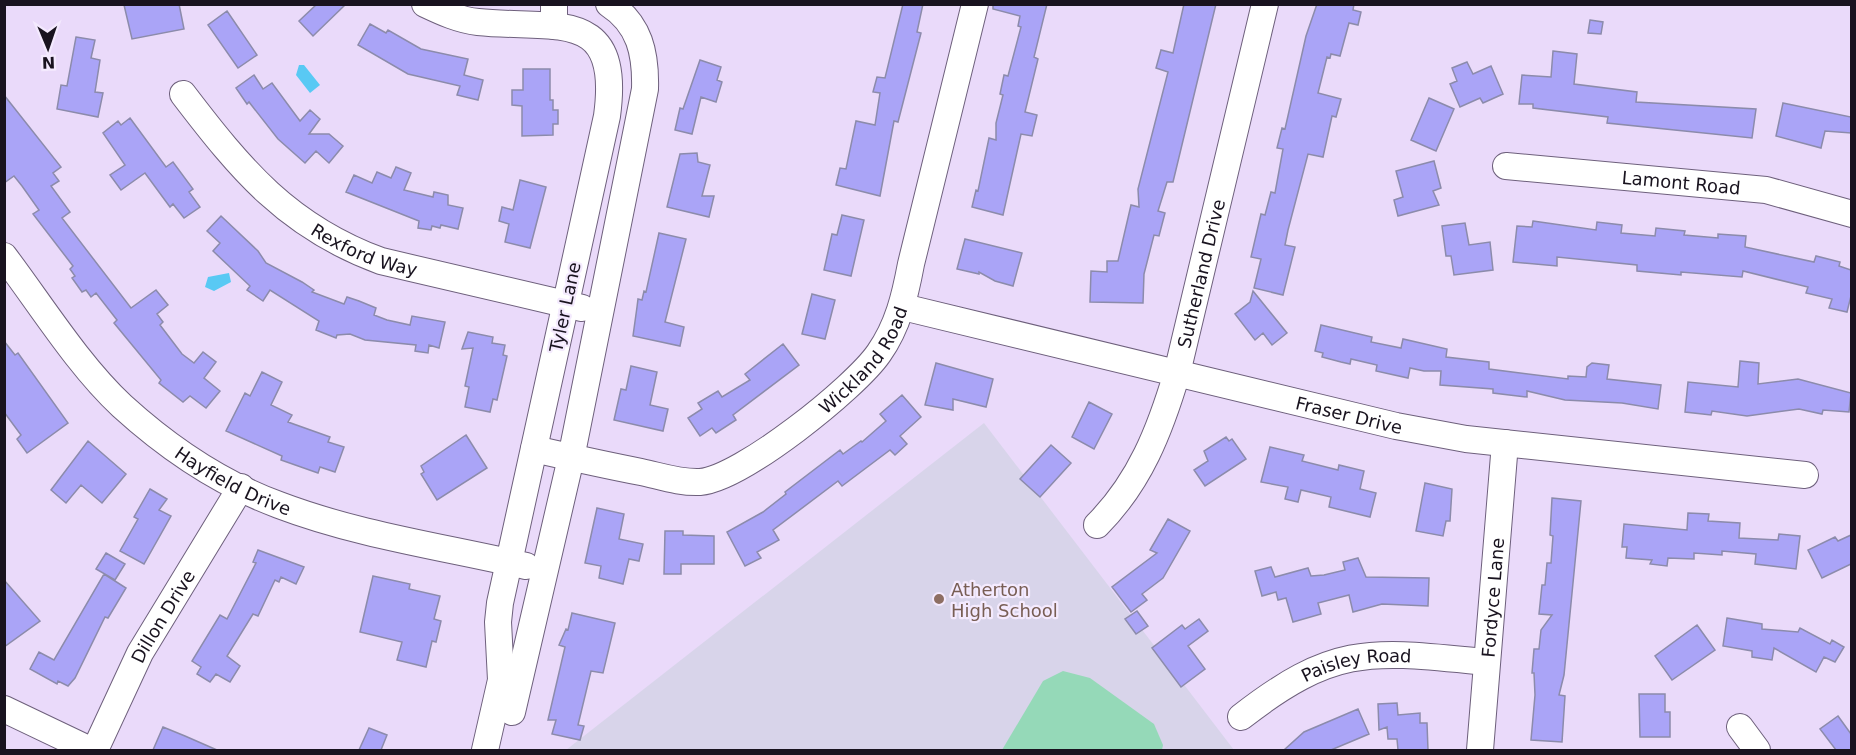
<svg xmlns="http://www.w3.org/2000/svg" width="1856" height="755" viewBox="0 0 1856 755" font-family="'DejaVu Sans',sans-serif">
  <rect width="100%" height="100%" fill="#eadafa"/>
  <path fill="#d8d4ea" d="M984,423l250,327h-668z"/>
  <path fill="#95d9b8" d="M1063,671l27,7 64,46 9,21 -1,5h-160l41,-69z"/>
  <path fill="#59c9f4" d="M299,65h5l16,20 -10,8 -14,-18z
    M229,273l2,9 -17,9 -9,-4 3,-10z"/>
  <path fill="#aaa4f7" stroke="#8c8bab" stroke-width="1.5" d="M179,4l5,25 -52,10 -8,-34z
    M317,4h29l-33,32 -14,-15z
    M903,4h20l-6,28 4,1 -23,89 -4,-1 -14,75 -44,-11 4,-17 6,1 10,-48 19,4 5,-32 -7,-1 4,-15 8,1z
    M993,4h54l-13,53 4,2 -13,53 12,3 -5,21 -11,-2 -18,81 -31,-8 4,-17 2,1 11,-53 7,2v-17l7,-28 -3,-1 4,-19 4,1 13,-49 -3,-1 2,-10 -27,-7z
    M1184,4h32l-43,178h-6l-9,29 7,2 -6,23 -5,-1 -10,39 -1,29 -53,-1 1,-31 16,1v-11h11l13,-56 8,2 -1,-18 30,-117 -12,-4 5,-18 12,3z
    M1317,4h37l-1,6 8,2 -3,13 -9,-2 -9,33 -9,-2 -1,4 -3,-1 -9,36 23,6 -5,18 -4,-1 -9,41 -15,-3 -20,76 -3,15 10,2 -12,48 -29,-7 7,-29 -10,-2 10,-43 4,1 6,-23 4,1 8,-44 -6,-1 5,-20 3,1 21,-93z
    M227,11l30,44 -19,13 -30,-43z
    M1590,20l13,2 -2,12 -13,-1z
    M370,24l16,9 2,-3 33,19 47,10 -4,16 19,5 -5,20 -21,-5 3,-9 -52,-12 -50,-29z
    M76,37l19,3 -4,18 9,2 -5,32 8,1 -5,24 -41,-8 4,-24 6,1z
    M1553,51l24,3 -3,30 63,8 -1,10 120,7 -4,29 -145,-15 1,-6 -75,-9v-4h-14l3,-29 29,2z
    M700,60l21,7 -4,13 5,2 -6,20 -15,-5 -9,37 -17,-4 5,-22 3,1z
    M1467,62l6,12 18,-8 12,28 -20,9 -3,-5 -20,9 -10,-23 7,-3 -5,-13z
    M523,69h27v31h3v10h5v14h-5v11l-31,1v-30l-10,-1v-15h11z
    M254,75l9,14 9,-6 28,38 10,-11 10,9 -11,15h20l14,12 -14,17 -13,-12 -11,12 -27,-24 -29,-37 -2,2 -11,-16z
    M4,95l57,72 -8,6 6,8 -8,5 19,26 -8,6 69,90 25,-18 12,15 -11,9 6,8 -3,3 22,29 12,9 9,-11 13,10 -12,16 16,13 -14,17 -16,-12 -7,6 -24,-19 2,-3 -47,-57 3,-3 -21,-27 -5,4 -5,-7 -4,2 -10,-14 3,-2 -5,-7 3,-3 -40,-52 6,-4 -17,-24 -8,-10 -10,7z
    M1429,98l25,11 -18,42 -25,-11z
    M1783,103l68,14v16l-26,-2 -4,17 -45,-12z
    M130,118l36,49 7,-5 20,27 -4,3 11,15 -16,11 -11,-14 -3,3 -25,-34 -24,17 -11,-15 15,-10 -22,-32 15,-12 3,4z
    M697,153l1,9 12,3 -8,31h12l-5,21 -42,-10 13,-53z
    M1434,161l7,27 -8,3 6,14 -41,11 -4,-16 9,-3 -7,-26z
    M396,167l15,6 -7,17 29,7 1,-5 14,3v10l15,3 -5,21 -17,-4 -1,3 -8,-2 -1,4 -13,-2 1,-7 -73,-29 8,-17 18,8 5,-11 14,6z
    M520,180l26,7 -16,61 -25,-6 4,-18 -10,-3 3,-14 11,3z
    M842,215l22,5 -13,56 -27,-6 8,-36 5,1z
    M221,216l37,35 8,12 36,19 12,8 -2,2 32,12 3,-7 12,4 17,7 -2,7 13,5 23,5 2,-9 33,6 -6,26 -10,-3 -1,8 -13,-2 1,-6 -51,-5 -15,-6 -13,1 -1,3 -20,-8 3,-9 -49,-31 -7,11 -16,-11 3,-4 -37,-35 7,-8 -13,-12z
    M1533,221l63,9 1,-8 25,3 -1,8 34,3 1,-8 29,3 -1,4 34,3v-4l28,2 -1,11 69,15 2,-6 24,6 -1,4 12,4v26l-4,16 -18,-4 3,-9 -26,-6 2,-6 -65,-16 -1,6 -61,-5v3l-44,-4v-6l-80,-8v9l-44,-4 4,-36 15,1z
    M1465,223l4,22 21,-3 3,28 -39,5 -3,-19h-5l-4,-30z
    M659,233l27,6 -21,83 19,5 -4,19 -47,-10 4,-29 1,-8 4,1 2,-9 2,1z
    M965,239l57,14 -9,33 -18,-5 -16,-9v2l-22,-5z
    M1253,291l34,42 -15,12 -9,-12 -8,7 -20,-26 15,-12z
    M812,294l23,6 -10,39 -23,-5z
    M1321,325l51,12 -1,5 30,6 2,-9 44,10 -1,8 43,5v7l79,10v-3l18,1 1,-10 5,-4 17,2 -2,14 54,6 -3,24 -36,-6 -57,-3 -38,-9v6l-34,-4v-4l-53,-4 1,-14h-17l-14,-3 -2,10 -32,-7 1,-6 -26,-6 -1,5 -9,-2 -19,-5 1,-4 -8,-2z
    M468,332l25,5 -1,6 13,2 -2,10 4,1 -10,44 -4,-1 -3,13 -25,-5 4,-20 -4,-1 8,-38 -11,1z
    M4,341l11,14 3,-2 50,70 -41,30 -10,-14 4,-4 -17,-23z
    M783,344l16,21 -66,50 3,5 -20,13 -4,-5 -12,8 -12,-18 14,-9 -4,-6 20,-12 4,6 28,-17 -5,-6z
    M1740,361l19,2 -1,21 40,-5 53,14 -2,19 -26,-2 -1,4 -23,-5 -52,7 -35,-5 -1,4 -26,-3 3,-30 50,5z
    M936,363l57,16 -7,28 -33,-8v11l-28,-5z
    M631,366l26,6 -7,33 18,4 -5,22 -49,-11 7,-31 5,1z
    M262,372l20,10 -11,23 21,10 -4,7 42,15 -2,5 16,5 -9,25 -15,-5 -2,6 -37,-13 1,-4 -56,-25 19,-38 5,3z
    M902,395l19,22 -21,19 7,8 -12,11 -5,-5 -48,36 -4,-5 -65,49 6,10 -22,12 4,6 -16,8 -18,-34 36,-20 23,-18 -1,-2 55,-42 3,4 18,-13 1,1 24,-21 -6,-7z
    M1089,402l23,12 -18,35 -22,-12z
    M466,435l21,33 -50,32 -16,-26 3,-2 -3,-6z
    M1226,437l3,4 3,-2 14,20 -41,27 -11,-16 14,-9 -4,-10z
    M88,441l38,33 -24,29 -21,-18 -15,18 -15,-13z
    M1051,445l20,18 -31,34 -20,-18z
    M1270,447l34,8 -2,6 36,9 1,-5 25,6 -4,18 16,4 -6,24 -41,-10 2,-10 -30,-7 -3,12 -13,-3 3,-12 -27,-5z
    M1425,483l27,6 -2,32h-4l-3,15 -27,-5z
    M150,489l17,10 -8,11 12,6 -27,48 -24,-13 18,-32 -4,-2z
    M1552,498l29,3 -17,174 -5,20 6,1 -3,46 -31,-2 4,-45 -1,-22h-2l2,-24h5l2,-19 11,-15 -13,-1 3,-29h3l2,-22h4l2,-27 -3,-1z
    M597,508l27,6 -5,25 24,5 -4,17 -10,-2 -6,25 -24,-6 2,-12 -16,-3z
    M1688,513l21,1 -1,7 32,2 -1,15 39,2 1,-6 21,2 -4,33 -41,-5 1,-10 -34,-3v4l-28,-2v6l-26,-1 -1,8 -17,-2 2,-4 -26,-2 1,-11h-5l2,-23 63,6z
    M1168,519l22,12 -27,47 -21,16 5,6 -16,12 -19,-25 45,-34 -7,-3z
    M665,531h18v4l31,1v28h-33v10h-17z
    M1851,535v29l-29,14 -14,-28 27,-13 3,4z
    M258,550l46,17 -8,17 -15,-7 -2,5 -4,-2 -17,36 -5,-2 -26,42 13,10 -10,16 -14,-8 -6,8 -13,-8 4,-7 -9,-6 28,-46 7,4 29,-56 -3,-1z
    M106,553l19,11 -10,16 -19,-11z
    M1358,558l8,19 63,1 -1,28 -46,-2 -29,8 -4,-17 -31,8 3,11 -28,8 -7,-24 -8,2 -2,-8 -14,4 -7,-25 16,-4 4,10 33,-9 3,8 13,-1 21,-5 -2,-8z
    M104,574l22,14 -18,30 -3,-1 -30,61 -7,8 -10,-5 -1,3 -27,-15 9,-17 15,8z
    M373,576l37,8 -1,5 31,7 -6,23 7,2 -5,21 -4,-1 -6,26 -29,-7 5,-18 -42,-10z
    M4,580l36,41 -36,26z
    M1137,611l11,15 -12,8 -11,-15z
    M572,613l43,10 -12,50 -12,-2 -13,54 6,1 -4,14 -28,-6 4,-14h-8l17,-73 -6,-2 7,-16 2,1z
    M1727,618l35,6v5l36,3 2,-4 30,16 2,-4 12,7 -9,15 -11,-5 -8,15 -42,-24 -2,12 -20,-3v-6l-29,-5z
    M1199,619l9,12 -20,15 17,23 -24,18 -29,-39 30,-23 3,4z
    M1697,625l18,25 -43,30 -17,-24z
    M1639,694h26v18h5v25h-30z
    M1397,703l1,12 22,-2v10h7l1,27h-30l-1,-11h-9l-1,-12 -8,3 -1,-26z
    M1358,709l11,25 -38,16h-47l20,-18z
    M1838,716l13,18v16h-15l-16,-21z
    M163,727l22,9 32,14h-64z
    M369,728l18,7 -6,15h-22z"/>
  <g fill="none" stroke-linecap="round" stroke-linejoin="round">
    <defs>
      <g id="minor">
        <path d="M425,4c17,8 34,16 53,18 77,8 144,-16 129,94l-107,487 -2,19 3,58 -16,70"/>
        <path d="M554,4v22"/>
        <path id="s1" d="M183,94c58,76 105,133 198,167l201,47"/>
        <path id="s2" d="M1506,166l260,24 86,24"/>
        <path id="s3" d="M4,256c37,49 74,109 118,150 45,41 100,78 157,99 79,30 165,42 247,61"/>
        <path id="s4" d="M903,307l493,119 70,13 339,36"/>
        <path id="s5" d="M534,449c35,8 71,16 107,23 19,4 39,11 59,10 41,-3 155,-94 179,-129 19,-27 26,-57 32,-89l64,-260"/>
        <path id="s6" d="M1097,525c43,-43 63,-95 80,-152l88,-369"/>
        <path d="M4,709l86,41"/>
        <path d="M512,712l59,-254 74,-369c1,-35 -5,-65 -36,-85"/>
        <path id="s7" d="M1241,717c95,-74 131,-66 245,-55"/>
        <path d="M1740,727l17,23"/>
        <path id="s8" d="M95,750l45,-97 101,-166"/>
        <path id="s9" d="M1480,750l25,-307"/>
      </g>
    </defs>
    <use href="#minor" stroke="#6e607c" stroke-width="28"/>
    <use href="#minor" stroke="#fff" stroke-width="26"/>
  </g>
  <circle fill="#8d6e63" stroke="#f4eafe" stroke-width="2" cx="939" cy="599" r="6"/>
  <g text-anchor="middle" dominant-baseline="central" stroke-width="4.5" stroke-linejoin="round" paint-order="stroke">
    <g font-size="18" fill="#19131f" stroke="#f4eafe">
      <text stroke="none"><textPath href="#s2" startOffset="176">Lamont Road</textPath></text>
      <text stroke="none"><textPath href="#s1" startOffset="244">Rexford Way</textPath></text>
      <text stroke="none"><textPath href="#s6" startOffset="276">Sutherland Drive</textPath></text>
      <text transform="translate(565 307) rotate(-78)">Tyler Lane</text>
      <text stroke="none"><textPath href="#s5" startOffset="378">Wickland Road</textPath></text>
      <text stroke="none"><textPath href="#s4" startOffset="459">Fraser Drive</textPath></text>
      <text stroke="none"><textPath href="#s3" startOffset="326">Hayfield Drive</textPath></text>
      <text stroke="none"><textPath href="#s9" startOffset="153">Fordyce Lane</textPath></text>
      <text stroke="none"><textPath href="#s8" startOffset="150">Dillon Drive</textPath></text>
      <text stroke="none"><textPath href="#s7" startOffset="130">Paisley Road</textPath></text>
    </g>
    <g font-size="18" fill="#785e54" stroke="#f4eafe" text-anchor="start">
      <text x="951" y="589">Atherton<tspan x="951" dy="21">High School</tspan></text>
    </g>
  </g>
  <rect width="1856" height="755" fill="none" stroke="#19131f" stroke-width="12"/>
  <g transform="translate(48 48) rotate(178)" stroke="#f4eafe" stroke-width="4.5" paint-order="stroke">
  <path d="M0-4.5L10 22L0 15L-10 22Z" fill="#19131f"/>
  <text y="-9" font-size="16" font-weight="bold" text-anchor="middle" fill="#19131f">N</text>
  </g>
</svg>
